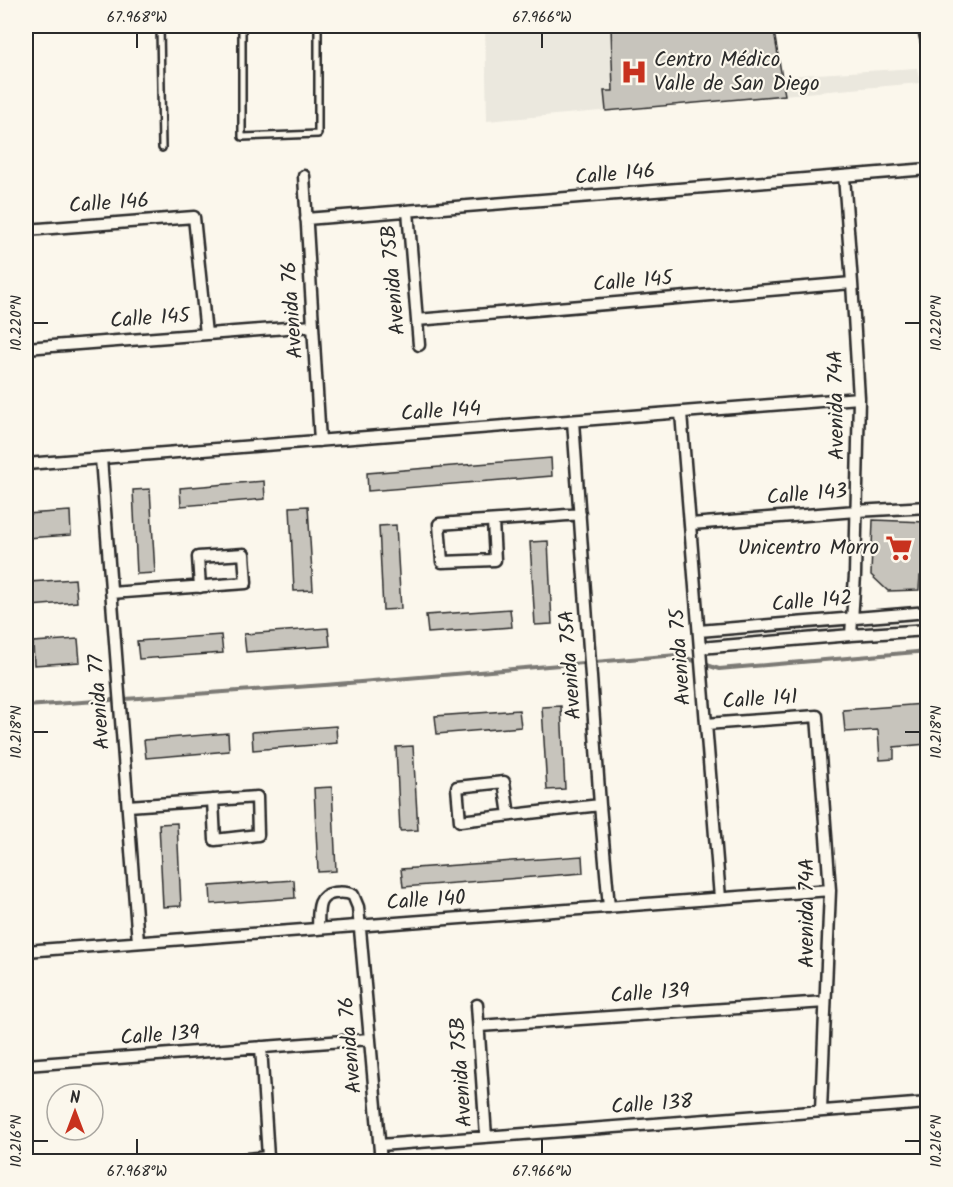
<svg xmlns="http://www.w3.org/2000/svg" width="953" height="1187" viewBox="0 0 953 1187" font-family="Kalam,sans-serif">
  <rect width="100%" height="100%" fill="#fbf7ec"/>
  <filter id="ink" filterUnits="userSpaceOnUse"><feTurbulence type="fractalNoise" baseFrequency=".0167" numOctaves="2"/><feDisplacementMap in="SourceGraphic" scale="12" xChannelSelector="R" yChannelSelector="G"/><feConvolveMatrix kernelMatrix="1 2 1 2 8 2 1 2 1" color-interpolation-filters="sRGB"/></filter>
  <g filter="url(#ink)">
    <path fill="#ebe8de" d="M485,26h288l10,50 134,-8 3,15 -433,38z"/>
    <g fill="none" stroke-linecap="round" stroke-linejoin="round">
      <path stroke="#7b7a75" stroke-width="4" d="M26,706l299,-21 352,-30 42,14 209,-18"/>
    </g>
    <path fill="#c7c4bc" stroke="#2b2b2b" stroke-width="1.5" d="M611,26h162l12,69 -179,16 -2,-20h9z
      M551,458l1,18 -184,15 -1,-18z
      M264,481l1,18 -84,7 -1,-18z
      M150,489l5,84 -18,1 -4,-84z
      M308,506l5,84 -19,1 -4,-84z
      M70,511l1,24 -45,3v-24z
      M873,520l53,2v52l-6,2 -1,14 -31,1 -17,-16z
      M396,525l5,84 -18,1 -4,-84z
      M548,541l4,83 -17,1 -5,-83z
      M75,579l2,23 -46,4 -2,-24z
      M510,609l2,18 -84,6 -2,-18z
      M328,628l2,18 -84,6 -2,-18z
      M221,635l2,18 -84,6 -2,-18z
      M78,639l2,23 -46,3 -1,-23z
      M924,704l3,40 -33,3v12l-14,1 -2,-30 -33,2 -2,-22z
      M561,706l4,83 -18,1 -5,-83z
      M519,710l2,17 -84,7 -2,-18z
      M336,726l1,17 -84,7 -1,-18z
      M228,733l1,18 -83,7 -2,-18z
      M413,746l5,84 -18,1 -4,-84z
      M332,787l4,84 -18,1 -4,-84z
      M177,823l4,83 -18,1 -4,-83z
      M582,856l1,17 -180,14 -2,-18z
      M294,880l1,18 -84,6 -1,-18z"/>
    <g fill="none" stroke-linecap="round" stroke-linejoin="round">
      <defs>
        <path id="lane" d="M160,26l2,122
          M242,26v111l76,-3v-108"/>
        <path id="street" d="M923,26l5,20
          M304,176l16,265
          M844,176l8,107 7,115 -4,177 -4,60
          M408,211l11,134
          M306,219l622,-50
          M26,230l168,-13 12,117
          M417,320l435,-37
          M26,348l287,-22
          M681,413l39,485
          M573,421l27,384 9,102
          M101,458l37,484
          M26,464l833,-66
          M493,521l2,39 -53,2 -3,-38c47,-3 94,-6 141,-10
          M691,524l165,-13 72,-4
          M111,593l135,-10 -2,-29 -46,3 2,30
          M699,631l229,-19
          M700,648l151,-13 77,-5
          M706,724l111,-8 13,174 -9,221
          M128,806l129,-9 1,38 -43,5 -2,-40
          M509,815l-5,-33 -47,5 3,34 140,-16
          M318,929c1,-16 -3,-33 16,-36 7,-1 13,-1 19,2l5,12 23,255
          M26,951l804,-61
          M477,1005l9,132
          M479,1026l346,-24
          M26,1065l344,-26
          M380,1145l548,-42
          M213,1162l55,-5 -7,-110"/>
      </defs>
      <use href="#lane" stroke="#2b2b2b" stroke-width="10"/>
      <use href="#street" stroke="#2b2b2b" stroke-width="15"/>
      <use href="#lane" stroke="#fbf7ec" stroke-width="5"/>
      <use href="#street" stroke="#fbf7ec" stroke-width="10"/>
    </g>
  </g>
  <path fill="none" stroke="#2b2b2b" stroke-width="2" d="M137,33v15M542,33v15M33,323h15M905,323h15M33,732h15M905,732h15M137,1139v15M542,1139v15M33,1141h15M905,1141h15"/>
  <defs>
    <symbol id="hospital-bare" viewBox="-9 -9 18 18"><path d="M-5-5h3v3.5h4V-5h3V5h-3V1.5h-4V5h-3Z" fill="#c8321e" stroke="#fbf7ec" stroke-width="2.5" paint-order="stroke"/></symbol>
    <symbol id="supermarket-bare" viewBox="-9 -9 18 18"><path d="M-6-5.5h2.5l.6 2H6L4.5 2H-2.5L-4.4-4H-6ZM-1.5 3.2a1.3 1.3 0 1 0 .1 0ZM3 3.2a1.3 1.3 0 1 0 .1 0Z" fill="#c8321e" stroke="#fbf7ec" stroke-width="2.5" paint-order="stroke"/></symbol>
  </defs>
  <g fill-rule="evenodd">
    <use href="#hospital-bare" x="615" y="53" width="38" height="38"/>
    <use href="#supermarket-bare" x="880" y="529" width="38" height="38"/>
  </g>
  <g text-anchor="middle" dominant-baseline="central" stroke-width="4.5" stroke-linejoin="round" paint-order="stroke">
    <g font-size="21" fill="#2b2b2b" stroke="#fbf7ec" text-anchor="start">
      <text x="654" y="60">Centro Médico<tspan x="654" dy="24">Valle de San Diego</tspan></text>
      <text x="879" y="548" text-anchor="end">Unicentro Morro</text>
    </g>
    <g font-size="21" fill="#2b2b2b" stroke="#fbf7ec">
      <text transform="translate(615 175) rotate(-5)">Calle 146</text>
      <text transform="translate(109 204) rotate(-4)">Calle 146</text>
      <text transform="translate(394 280) rotate(-95)">Avenida 75B</text>
      <text transform="translate(633 282) rotate(-5)">Calle 145</text>
      <text transform="translate(293 310) rotate(-94)">Avenida 76</text>
      <text transform="translate(150 319) rotate(-4)">Calle 145</text>
      <text transform="translate(837 405) rotate(-91)">Avenida 74A</text>
      <text transform="translate(441 412) rotate(-4)">Calle 144</text>
      <text transform="translate(807 495) rotate(-5)">Calle 143</text>
      <text transform="translate(812 602) rotate(-5)">Calle 142</text>
      <text transform="translate(681 657) rotate(-94)">Avenida 75</text>
      <text transform="translate(571 665) rotate(-94)">Avenida 75A</text>
      <text transform="translate(760 700) rotate(-4)">Calle 141</text>
      <text transform="translate(100 702) rotate(-94)">Avenida 77</text>
      <text transform="translate(426 901) rotate(-4)">Calle 140</text>
      <text transform="translate(807 913) rotate(-90)">Avenida 74A</text>
      <text transform="translate(650 994) rotate(-4)">Calle 139</text>
      <text transform="translate(160 1036) rotate(-4)">Calle 139</text>
      <text transform="translate(351 1045) rotate(-95)">Avenida 76</text>
      <text transform="translate(462 1072) rotate(-94)">Avenida 75B</text>
      <text transform="translate(652 1105) rotate(-4)">Calle 138</text>
    </g>
  </g>
  <rect width="953" height="1187" fill="none" stroke="#fbf7ec" stroke-width="66"/>
  <g transform="translate(75 1112)"><circle r="28" fill="#fbf7ec" stroke="#a8a59f" stroke-width="1.5"/>
  <path d="M0-4.5L10 22L0 15L-10 22Z" fill="#c8321e"/>
  <text y="-9" font-size="16" font-weight="bold" text-anchor="middle" fill="#2b2b2b">N</text>
  </g>
  <rect x="33" y="33" width="887" height="1121" fill="none" stroke="#2b2b2b" stroke-width="2"/>
  <g font-size="15" text-anchor="middle" fill="#2b2b2b">
    <text x="137" y="22">67.968°W</text>
    <text x="542" y="22">67.966°W</text>
    <text transform="translate(16 323) rotate(-90)" y="5">10.220°N</text>
    <text transform="translate(936 323) rotate(-90)" y="5">10.220°N</text>
    <text transform="translate(16 732) rotate(-90)" y="5">10.218°N</text>
    <text transform="translate(936 732) rotate(-90)" y="5">10.218°N</text>
    <text transform="translate(16 1141) rotate(-90)" y="5">10.216°N</text>
    <text transform="translate(936 1141) rotate(-90)" y="5">10.216°N</text>
    <text x="137" y="1176">67.968°W</text>
    <text x="542" y="1176">67.966°W</text>
  </g>
</svg>
